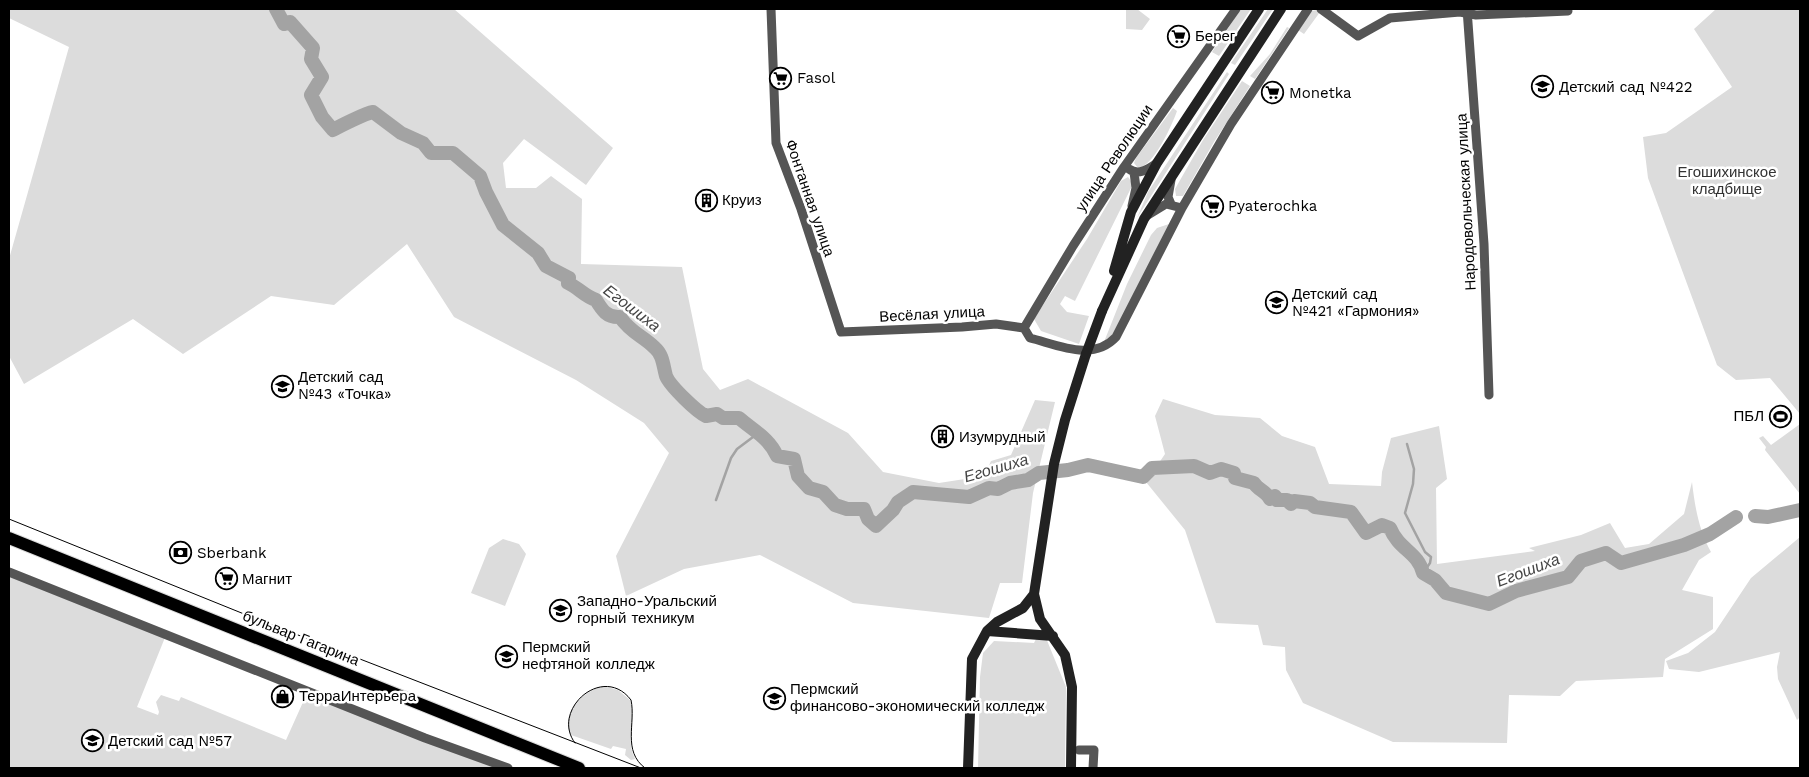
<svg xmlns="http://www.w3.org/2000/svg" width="1809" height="777" viewBox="0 0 1809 777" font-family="'Work Sans',sans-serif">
  <rect width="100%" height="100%" fill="#fff"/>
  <path fill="#dcdcdc" d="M9,9h445l159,139 -27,37 -62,-46 -21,24 3,25h30l15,-12 31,23 -1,65 101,3 21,102 17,21 28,-11 100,54 35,39 56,11 45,-7 7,-15 20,-6 24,-55 20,2 -22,91 -11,90h-22l-11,35 -136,-15 -93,-48 -76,14 -58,27 -10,-40 53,-103 -25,-30 -68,-43 -122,-63 -47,-73 -73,61 -63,-9 -88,58 -50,-35 -109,65 -15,-28v-97l60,-212 -60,-29z
    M1126,9h11l13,10 -8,11 -16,-1z
    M1241,9h10l-32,47 -7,-4z
    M1268,9h5l-38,56 -4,-2z
    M1716,9h84v405l-30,-36 -34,2 -19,-15 -69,-187 -5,-41 23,-4 66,-46 -38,-58z
    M1317,10l3,2 -16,22 -6,-4 14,-19z
    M1287,27l2,1 -34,51 -5,-3 20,-22z
    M1227,72l2,2 -92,144 11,-26z
    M1242,81l8,5 -36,56 -31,54h-7l-1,-7 28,-49z
    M1173,108l4,3c-5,14 -23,55 -39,57l-4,-5 2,-5z
    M1128,177l5,7 -58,117 -10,-5 -5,8 7,8 22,4 -10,28 -38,-13 -7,-12 7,-11 46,-69 34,-58z
    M1169,224l-53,107 -12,11 23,-58 24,-49 6,-7z
    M1163,399l52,16 45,3 22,18 33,11 14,37 52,2 1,-14 9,-34 48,-12 8,53 -11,9 1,76 98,-13 -6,-3 52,-13 29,-12 15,25 24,-4 35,-30 8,-32c3,26 7,48 19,70l-12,8 -17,30 31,7v32l-48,30 -2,18 -87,4 -16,15 -51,-1 -2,48 -114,-1 -90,-39 -17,-33 -1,-23 -22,-2 -5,-20 -42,-2 -31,-93 -39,-48 19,-28 -10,-38z
    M1800,424v70l-35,-44 1,-3 -7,-9 4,-2 8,9z
    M1800,537v180l-3,3 -19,-41 -1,-12 3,-15 -81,20 -30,-3 -3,-8 22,-8 27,-21 36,-54z
    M503,539l16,5 7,10 -21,52 -34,-13 18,-45z
    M9,572l157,63 -29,72 21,8 1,-3 -3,-10 5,-7 18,6 2,-4 105,43 22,-49 200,77h-499z
    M1046,638l20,49 -1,81h-87l2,-91 3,-24 11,-12 40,2 2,-4z
    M604,686l14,4 12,10c6,19 -5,40 5,59l-4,1 -6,-5 1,-6 -13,-3 -2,3 -40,-14c-12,-21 14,-46 33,-49z"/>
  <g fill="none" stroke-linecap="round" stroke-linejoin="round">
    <path stroke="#a3a3a3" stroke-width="2.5" d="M1407,444l7,25 -1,15 -8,29 20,39 6,5 -1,6 -7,10
      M716,500l15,-42 6,-9 20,-15"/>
    <path stroke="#a3a3a3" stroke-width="14" d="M276,9l8,15 6,-2 23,26 -2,11 11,18 -11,18 11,22 11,13c7,-4 33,-17 40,-18l28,21 22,10 8,10h22l27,23 6,16 17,33 35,28 8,13 23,12 -1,5c11,5 16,13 28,17 6,10 11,18 24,17 12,17 22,18 35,31 8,7 8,17 11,28 4,10 31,36 40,40l11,-2 6,4h16c15,13 30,20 38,38l17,3 4,17 11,12 14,4 12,13 12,4h17l4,10 8,7 17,-16 5,-8 15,-10 56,5 20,-9 9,1 12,-6 18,-3 11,-7 29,-3 20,-5 55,12 9,-9 42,-2 16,7 11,-4 13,4 1,5 19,5c4,7 12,8 16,16l5,-3 2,4h10l4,4 3,-3 16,2 5,4 36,5 15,21 16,-8 8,3c9,22 28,24 33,45l12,7 11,13 43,11 27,-13 52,-14 13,-16 25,-8 15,10 63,-18 26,-11 26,-17
      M1755,516l13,1 32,-7"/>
    <defs>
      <path id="primary" d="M9,538l570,230"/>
    </defs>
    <use href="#primary" stroke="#dbdbdb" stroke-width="14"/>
    <path stroke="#555" stroke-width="9" d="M771,9l5,134 25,66 40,123 121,-5 34,-3 28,4
      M1321,9l37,27 32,-18 70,-6 16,3 92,-4
      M1467,9l17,235 5,151
      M1129,169c10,7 19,0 28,-6
      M1171,180l-3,17 3,7
      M1132,206l4,-18 -2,-16
      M1148,215l18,-11 16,4
      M1024,328l6,10c28,7 63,24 86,-1l66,-129 49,-84 77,-115
      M1024,328l49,-82 51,-79 112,-158
      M9,572l416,166 83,30
      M1079,750h15l-1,18"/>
    <path stroke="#222" stroke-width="10" d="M1114,271l17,-59 26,-49 102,-154
      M1102,311l42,-92 137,-210
      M987,631l66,5
      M968,768l4,-109 15,-28 10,-9 26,-14 11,-14
      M1071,768l1,-81 -7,-32 -25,-36 -6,-25 20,-130 11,-44 21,-66"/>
    <use href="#primary" stroke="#000" stroke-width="12"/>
    <path stroke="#000" stroke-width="1" d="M9,519l240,97 392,152
      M575,743c-25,-33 28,-80 56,-43 5,23 -9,51 14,68"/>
    <path stroke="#222" stroke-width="10" d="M1086,354l16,-43"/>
  </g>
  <defs>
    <symbol id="supermarket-ring" viewBox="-11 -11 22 22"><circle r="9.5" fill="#fff" stroke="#000" stroke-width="1.5"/><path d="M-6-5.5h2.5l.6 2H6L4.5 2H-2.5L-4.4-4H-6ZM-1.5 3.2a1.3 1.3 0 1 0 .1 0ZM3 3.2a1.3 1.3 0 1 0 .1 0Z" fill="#000"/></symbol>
    <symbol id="school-ring" viewBox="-11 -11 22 22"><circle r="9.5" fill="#fff" stroke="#000" stroke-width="1.5"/><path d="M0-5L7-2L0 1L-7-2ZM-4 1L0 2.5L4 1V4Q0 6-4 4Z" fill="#000"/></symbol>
    <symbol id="building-ring" viewBox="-11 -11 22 22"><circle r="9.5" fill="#fff" stroke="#000" stroke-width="1.5"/><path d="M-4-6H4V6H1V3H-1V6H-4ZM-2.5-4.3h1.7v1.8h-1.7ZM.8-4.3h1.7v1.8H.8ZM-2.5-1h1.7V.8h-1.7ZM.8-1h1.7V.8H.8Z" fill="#000"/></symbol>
    <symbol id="stadium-ring" viewBox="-11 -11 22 22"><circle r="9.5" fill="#fff" stroke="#000" stroke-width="1.5"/><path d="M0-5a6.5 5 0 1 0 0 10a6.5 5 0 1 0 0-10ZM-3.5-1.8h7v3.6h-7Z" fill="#000"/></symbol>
    <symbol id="bank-ring" viewBox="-11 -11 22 22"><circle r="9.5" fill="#fff" stroke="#000" stroke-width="1.5"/><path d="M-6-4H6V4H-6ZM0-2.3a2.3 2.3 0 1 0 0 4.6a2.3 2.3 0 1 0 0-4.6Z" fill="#000"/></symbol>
    <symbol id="university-ring" viewBox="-11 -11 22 22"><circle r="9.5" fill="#fff" stroke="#000" stroke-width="1.5"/><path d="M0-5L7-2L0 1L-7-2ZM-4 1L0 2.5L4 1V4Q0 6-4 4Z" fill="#000"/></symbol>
    <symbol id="shop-ring" viewBox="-11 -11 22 22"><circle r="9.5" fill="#fff" stroke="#000" stroke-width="1.5"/><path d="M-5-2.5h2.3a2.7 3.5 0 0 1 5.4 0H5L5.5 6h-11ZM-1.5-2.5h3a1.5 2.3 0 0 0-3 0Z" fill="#000"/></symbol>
  </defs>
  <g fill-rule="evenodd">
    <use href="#supermarket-ring" x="1166" y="24" width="25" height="25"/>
    <use href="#supermarket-ring" x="768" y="66" width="25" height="25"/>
    <use href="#school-ring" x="1530" y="74" width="25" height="25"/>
    <use href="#supermarket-ring" x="1260" y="80" width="25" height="25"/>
    <use href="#building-ring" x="694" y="188" width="25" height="25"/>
    <use href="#supermarket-ring" x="1200" y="194" width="25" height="25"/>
    <use href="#school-ring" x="1264" y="290" width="25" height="25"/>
    <use href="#school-ring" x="270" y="374" width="25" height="25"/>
    <use href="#stadium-ring" x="1768" y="404" width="25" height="25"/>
    <use href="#building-ring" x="930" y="424" width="25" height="25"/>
    <use href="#bank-ring" x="168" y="540" width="25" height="25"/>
    <use href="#supermarket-ring" x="214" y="566" width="25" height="25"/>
    <use href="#university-ring" x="548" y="598" width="25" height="25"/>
    <use href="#university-ring" x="494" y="644" width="25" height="25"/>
    <use href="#shop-ring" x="270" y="684" width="25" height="25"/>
    <use href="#university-ring" x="762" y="686" width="25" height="25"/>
    <use href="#school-ring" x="80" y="728" width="25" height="25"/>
  </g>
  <g text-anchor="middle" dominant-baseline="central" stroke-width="5" stroke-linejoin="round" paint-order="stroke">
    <g font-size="15" fill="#000" stroke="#fff" text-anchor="start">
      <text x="1195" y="36">Берег</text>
      <text x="797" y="78">Fasol</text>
      <text x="1559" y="87">Детский сад №422</text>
      <text x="1289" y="93">Monetka</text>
      <text x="722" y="200">Круиз</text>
      <text x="1228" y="206">Pyaterochka</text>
      <text x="1292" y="294">Детский сад<tspan x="1292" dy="17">№421 «Гармония»</tspan></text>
      <text x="298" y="377">Детский сад<tspan x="298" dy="17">№43 «Точка»</tspan></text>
      <text x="1764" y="416" text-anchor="end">ПБЛ</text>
      <text x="959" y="437">Изумрудный</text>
      <text x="197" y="553">Sberbank</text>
      <text x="242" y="579">Магнит</text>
      <text x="577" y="601">Западно-Уральский<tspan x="577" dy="17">горный техникум</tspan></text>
      <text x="522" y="647">Пермский<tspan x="522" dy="17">нефтяной колледж</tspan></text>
      <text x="790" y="689">Пермский<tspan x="790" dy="17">финансово-экономический колледж</tspan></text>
      <text x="299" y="696">ТерраИнтерьера</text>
      <text x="108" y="741">Детский сад №57</text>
    </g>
    <g font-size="15" fill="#000" stroke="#fff">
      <text transform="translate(1114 158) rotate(-56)">улица Революции</text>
      <text transform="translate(810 198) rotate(71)">Фонтанная улица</text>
      <text transform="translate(1466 202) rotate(-93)">Народовольческая улица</text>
      <text transform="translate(932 314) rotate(-3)">Весёлая улица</text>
      <text transform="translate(301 638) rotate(22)">бульвар Гагарина</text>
    </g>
    <g font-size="15" fill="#333" stroke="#fff">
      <text x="1727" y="172">Егошихинское<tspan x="1727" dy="17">кладбище</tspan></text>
    </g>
    <g font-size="16" font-style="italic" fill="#444" stroke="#fff">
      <text transform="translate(632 308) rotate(37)">Егошиха</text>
      <text transform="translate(996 468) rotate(-16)">Егошиха</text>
      <text transform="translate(1528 570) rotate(-21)">Егошиха</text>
    </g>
  </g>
  <rect width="1809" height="777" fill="none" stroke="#000000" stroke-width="20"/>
</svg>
